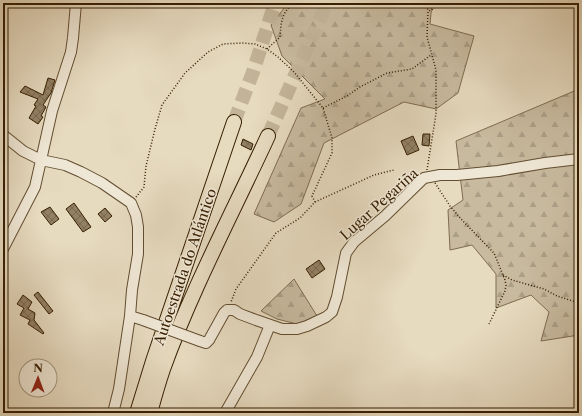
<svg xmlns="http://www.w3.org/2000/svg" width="582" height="416" viewBox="0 0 582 416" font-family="'Libre Caslon Text',serif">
  <defs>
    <pattern id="forest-firs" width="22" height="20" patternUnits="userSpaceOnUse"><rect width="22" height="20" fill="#c8ba9f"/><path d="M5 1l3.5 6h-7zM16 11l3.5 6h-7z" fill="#ac9f87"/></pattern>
    <pattern id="building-cross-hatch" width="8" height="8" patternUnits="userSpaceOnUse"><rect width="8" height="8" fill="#928064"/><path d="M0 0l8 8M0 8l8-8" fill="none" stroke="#786850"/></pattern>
  </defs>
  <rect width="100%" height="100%" fill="#e6dabf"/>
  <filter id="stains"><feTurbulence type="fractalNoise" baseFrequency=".005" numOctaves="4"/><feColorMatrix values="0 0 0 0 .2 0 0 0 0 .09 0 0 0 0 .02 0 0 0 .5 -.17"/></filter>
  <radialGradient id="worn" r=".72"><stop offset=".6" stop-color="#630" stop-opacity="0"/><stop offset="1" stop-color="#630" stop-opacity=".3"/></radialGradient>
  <path fill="url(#forest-firs)" stroke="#7f6c50" d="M288,3h144l-2,21 44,12 -16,57 -22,16 -32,-7 -80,41 -23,61 -27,18 -20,-8 47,-106 24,-9 -43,-43 -11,-31z
    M579,89v246l-38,6 8,-29 -18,-17 -35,13v-34l-24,-29 -22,5 -2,-40 15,-10 -7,-59z
    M294,279l23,37 -20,8 -20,-5 -16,-8z"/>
  <path fill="url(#building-cross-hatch)" stroke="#361e01" d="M48,78l7,2 -4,13 -8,12 3,2 -5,9 2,1 -5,7 -9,-6 7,-12 -2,-1 4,-6 -18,-7 5,-6 18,9z
    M423,134h7l-1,12 -7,-1z
    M413,136l6,14 -12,5 -6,-14z
    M243,139l10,5 -2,6 -10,-5z
    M74,203l17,24 -8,5 -17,-23z
    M50,207l9,12 -8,6 -10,-13z
    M105,208l7,8 -7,6 -7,-8z
    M319,260l6,9 -13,9 -6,-9z
    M38,292l15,19 -4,3 -15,-19z
    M23,295l9,7 -4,7 7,4 -1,7 10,13 -1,1 -15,-10 2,-4 -10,-5 4,-7 -7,-4z"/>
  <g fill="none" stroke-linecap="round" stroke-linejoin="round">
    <path stroke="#c3b499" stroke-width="14" stroke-dasharray="14 7" stroke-linecap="butt" d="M234,122l19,-50 22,-69
      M268,136l59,-133"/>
    <defs>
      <path id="minor" d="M3,135l20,16 18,9 24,5 16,7 21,11 29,20 5,12 2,12v27l-6,36 -2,26 13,4
        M3,249l32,-62 17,-76 19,-59 2,-14 3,-35
        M200,341l6,2 3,-3 15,-27 3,-3h7l6,4 16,6 26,9h15l10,-3 19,-9 6,-5 5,-15 9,-44 8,-11 31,-26 39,-38 16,-3h17l41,-4 47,-8 34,-4
        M113,413l6,-24 11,-73
        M225,413l32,-56 13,-32"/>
      <path id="highway" d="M137,413l16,-52 81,-239
        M150,413c4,-15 8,-29 13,-44 29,-80 69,-155 105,-233"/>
    </defs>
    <use href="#minor" stroke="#624d30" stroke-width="12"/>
    <use href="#highway" stroke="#361e01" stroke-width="16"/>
    <path stroke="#361e01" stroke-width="1.5" stroke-dasharray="1 2" stroke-linecap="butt" d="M425,3l3,7
      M267,49l13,-12c1,-13 1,-26 15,-34
      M323,108l24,-12 13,-9 27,-14 25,-4 19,-14
      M427,170l9,-56v-44l-9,-33 1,-26 6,-2 -1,-6
      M435,183l15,23 11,13 33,34 11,27 1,5 -1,6 -16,33
      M136,197l8,-10 2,-21 9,-37 7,-24 23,-32 23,-21 15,-8 19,-1 13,1 12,5 11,8 16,15 29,36 9,30v15l-20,43 3,6 -15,16 -24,15 -40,56 -5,13
      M315,202l59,-27 20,-5
      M503,275l9,5 32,9 13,7 22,7"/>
    <use href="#minor" stroke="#efe7d5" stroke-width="10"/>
    <use href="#highway" stroke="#e6dabf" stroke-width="14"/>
    <defs>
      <path id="minor-bridge" d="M143,320l57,21"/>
    </defs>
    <use href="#minor-bridge" stroke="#624d30" stroke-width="12" stroke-linecap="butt"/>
    <use href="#minor-bridge" stroke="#efe7d5" stroke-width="10"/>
  </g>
  <g text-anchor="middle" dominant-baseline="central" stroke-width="3" stroke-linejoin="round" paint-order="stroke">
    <g font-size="14" fill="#361e01" stroke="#efe7d5">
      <text transform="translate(379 204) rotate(-42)">Lugar Pegariña</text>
      <text transform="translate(185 267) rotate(-71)">Autoestrada do Atlántico</text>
    </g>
  </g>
  <rect width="582" height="416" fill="none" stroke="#e6dabf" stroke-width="16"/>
  <rect x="4" y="4" width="574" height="408" fill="none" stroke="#361e01" stroke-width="2"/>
  <rect x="8" y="8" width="566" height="400" fill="none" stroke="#361e01"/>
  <g transform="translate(38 378) rotate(1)"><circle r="19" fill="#efe7d5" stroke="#a59780"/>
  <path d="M0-3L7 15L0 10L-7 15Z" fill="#8f2418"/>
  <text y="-6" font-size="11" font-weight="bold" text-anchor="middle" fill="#361e01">N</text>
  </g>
  <rect width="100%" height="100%" filter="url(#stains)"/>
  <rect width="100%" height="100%" fill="url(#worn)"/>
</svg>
